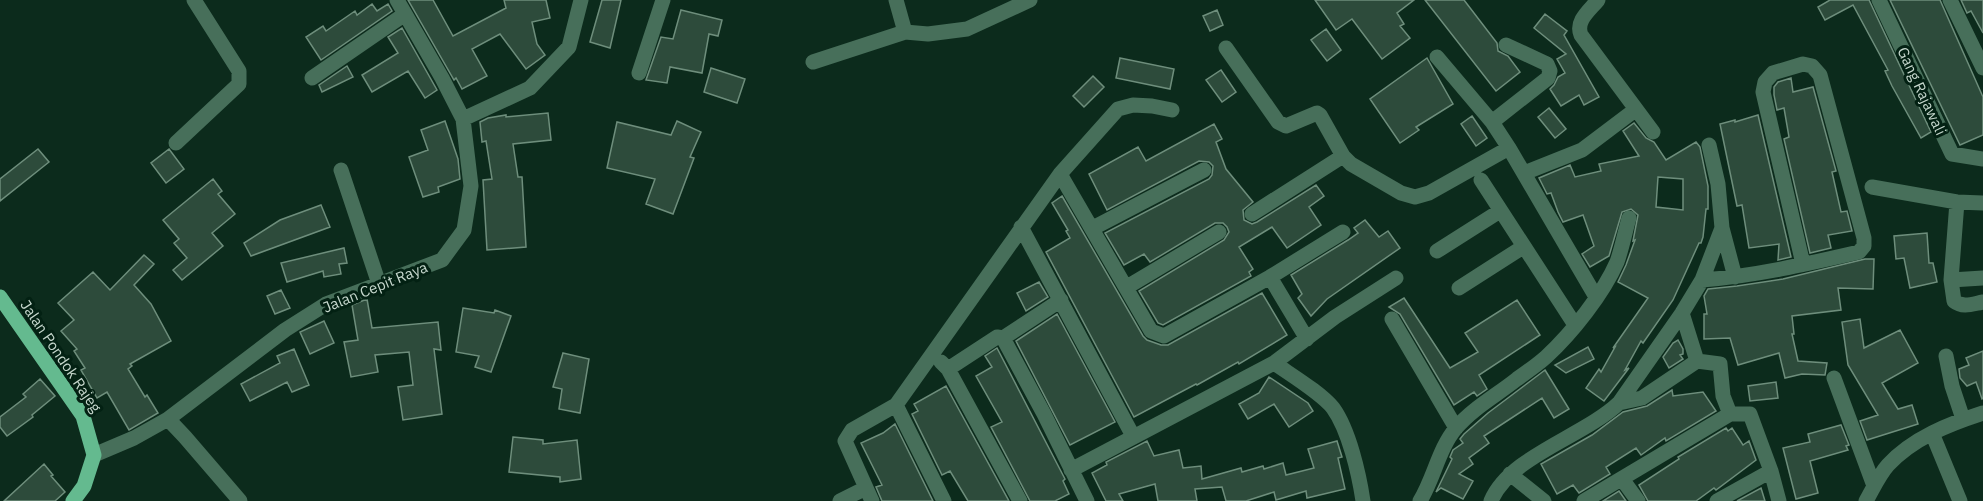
<svg xmlns="http://www.w3.org/2000/svg" width="1983" height="501" viewBox="0 0 1983 501" font-family="'IBM Plex Sans',sans-serif">
  <rect width="100%" height="100%" fill="#0c2b1c"/>
  <path fill="#2d4b3b" stroke="#6e8e7c" stroke-width="1.5" fill-rule="evenodd" d="M408,0h25l20,36 53,-28 -2,-8h42l4,18 -18,4 5,22 8,11 -19,14 -26,-35 -28,15 15,27 -25,13 -6,-11 -2,2z
    M602,0h19l-11,48 -20,-6z
    M1315,0h99l-17,13 7,11 -4,2 10,12 -28,21 -30,-40 -16,11z
    M1425,0h39l33,43 1,8 10,5 12,16 -24,19z
    M1830,0h39l62,132 -10,6 -29,-52 -7,-15 3,-1 -35,-65 -28,15 -7,-13z
    M1890,0h50l43,97v38l-23,10z
    M1961,0h22v33l-12,-22 -4,2z
    M372,4l5,7 11,-7 4,7 -71,49 -15,-23 17,-11 3,5 29,-20 2,4z
    M681,10l41,10 -4,16 -9,-2 -7,39 -32,-6 -3,16 -21,-3 15,-43 12,2z
    M1217,10l6,15 -13,6 -7,-15z
    M1545,14l22,17 -3,4 35,62 -15,8 -5,-10 -18,11 -11,-17 4,-4 4,-8 7,-4 -8,-14 9,-5 -32,-26z
    M402,28l35,62 -12,8 -17,-27 -36,21 -10,-17 36,-22 -10,-16z
    M1326,29l15,21 -14,11 -16,-21z
    M1120,58l54,11 -4,20 -54,-11z
    M1427,58l26,46 -37,23 3,3 -19,13 -30,-44z
    M347,66l6,11 -31,15 -3,-7z
    M711,68l34,11 -8,24 -33,-11z
    M1221,70l15,22 -14,10 -16,-22z
    M1093,76l11,11 -20,20 -11,-11z
    M1791,78l2,14 20,-5 23,84 -4,1 9,40 6,-1 5,20 -24,4 3,13 -21,5 -26,-114 5,-2 -5,-29 -7,2 -3,-15v-8l4,-5z
    M1549,108l17,21 -11,9 -17,-21z
    M548,113l3,27 -38,4 5,33h4l4,70 -39,3 -4,-70 9,-1 -6,-38 -4,1 -2,-20 8,-4 18,-3v2z
    M1758,115l33,142 -13,3 1,-16 -30,4 -7,-43 -5,1 -17,-82 15,-4v2z
    M1472,116l15,22 -11,8 -15,-22z
    M445,121l13,38 2,20 -22,8 1,5 -16,5 -14,-40 19,-7 -7,-20z
    M677,121l24,11 -11,25 4,1 -21,56 -27,-10 9,-25 -48,-11 10,-46 54,13z
    M1634,123l12,15 8,4 12,18 30,-18 4,5 8,39v23h-2l-3,28 -2,6h-2l-26,57 -30,43 -2,-2 -16,29 4,-2 -25,33 -18,-13 13,-19 2,3 14,-25 -2,1 35,-50 -30,-16 8,-17 9,-25 -2,1 5,-26 -7,-6 -9,3 -13,44 -19,11 -8,-13 12,-8 -11,-31 -20,7 -5,-10 -7,-19 -4,1 -8,-16 31,-13 5,12 26,-6 -2,-7 40,-8 -16,-25zM1658,177l25,2v31l-27,-3z
    M1214,124l8,15 -6,3 10,27 27,33 -10,8 1,10 8,4 5,-2 59,-37 8,11 -15,11 12,18 -34,23 -15,-21 -33,20 14,22 -4,3 2,4 -88,49 -5,-2 -19,-32 85,-51 5,-8 -2,-5 -4,-4h-8l-65,39 -6,-8 -20,11 -19,-32 104,-54 3,-4 1,-9 -4,-4 -10,-1 -92,49 -18,-36 49,-27 8,14z
    M38,149l11,13 -49,39v-22z
    M169,149l15,20 -18,14 -15,-20z
    M213,179l9,12 -4,3 17,20 -23,19 11,13 -41,34 -9,-10 14,-12 -13,-15 5,-4 -16,-19z
    M1062,196l81,140 4,4 14,5h7l94,-52 25,42 -48,29 -1,-2 -41,23 -1,-1 -62,33 -88,-165 24,-14 -4,-7 2,-1 -16,-27z
    M321,205l9,22 -79,29 -7,-13 36,-23z
    M1365,220l14,17 9,-6 12,17 -73,51 -16,17 -13,-18 4,-4 -11,-19 57,-35 10,-7 -4,-5z
    M1927,233l2,30h4l4,19 -27,6 -6,-30 -8,1 -2,-23z
    M344,248l3,15 -8,1 2,10 -17,3 -1,-6 -36,11 -6,-19z
    M144,255l10,9 -20,21 17,19 20,37 -41,23 2,2 -4,3 17,28 2,-2 11,18 -29,17 -22,-38 -10,6 -16,-28 4,-2 -11,-17 3,-2 -16,-18 13,-11 -16,-17 35,-31 17,18z
    M1865,259h9l-1,30 -35,-1 3,22 -49,6 2,18h-2l6,27 29,2 -2,12 -23,-1 -17,4 -6,-25 -41,12 -8,-27 -26,1v-25h3l-3,-18 4,-7 29,-3 46,-7z
    M1039,282l9,15 -22,14 -9,-18z
    M281,290l9,18 -15,6 -8,-18z
    M1404,298l46,70 28,-16 -13,-19 52,-33 23,35 -61,40 8,14 -10,7 -3,-4 -20,13 -54,-91 -11,-7z
    M367,299l5,29 66,-6 3,28 -7,-1 8,65 -39,6 -5,-33 15,-2 -4,-33 -34,3 3,17 -27,5 -7,-35 14,-2 -6,-35z
    M463,308l31,5 1,-3 16,6 -20,56 -16,-5 4,-11 -23,-4z
    M1057,314l58,108 -45,23 -54,-104z
    M1860,319l4,29 36,-18 18,33 -36,20 16,26 14,-4 6,19 -51,16 -7,-19 18,-6 -30,-50 -6,-43z
    M324,321l10,22 -24,11 -10,-22z
    M1678,340l5,9v5l-3,1 3,4 -14,9 -6,-11 10,-14z
    M1588,347l6,12 -28,14 -11,-8z
    M997,348l68,131 -2,2 6,13 -14,7h-25l-39,-74 11,-5 -26,-46 16,-9 -7,-11z
    M294,349l15,36 -17,7 -5,-10 -37,19 -9,-17 39,-21 -3,-7z
    M1983,351v47l-1,1 -6,-17 -9,4 -7,-8 -1,-9 10,-4 -3,-7z
    M563,353l26,6 -9,54 -21,-4 3,-20 -9,-2z
    M1545,370l24,39 -15,9 -12,-20 -58,38 5,7 -20,15 4,6 -14,10 14,7 -10,18 -22,-11 -5,4 16,-33 -2,-2 3,-7 10,-7 -3,-4 4,-5 24,-21z
    M1269,377l39,26 5,8 -24,16 -15,-23 -26,15 -9,-15 20,-11z
    M40,379l15,17 -23,19 1,2 -26,19 -7,-9v-10l26,-20 -3,-3z
    M1776,382l2,16 -28,3 -2,-15z
    M946,386l63,115h-41l-18,-30 -8,4 -30,-61 6,-3 -4,-7z
    M1672,390l1,6 30,-4 13,19 -50,30 -1,-3 -24,17 -5,-7 -30,19 4,7 -31,19 -6,-8 -16,9 -16,-30 51,-29 31,-23 24,-6z
    M895,424l38,77h-51l-6,-14 6,-2 -21,-42 22,-10z
    M1841,425l8,20 -3,1 2,4 -38,11 8,32 -22,6 -13,-51 27,-6 -2,-8z
    M1726,428l2,3 4,-3 11,17 6,-4 7,19 -40,30 -2,-2 -18,13h-48l-9,-16 40,-26 -1,-2z
    M513,437l30,3v4l34,-4 4,39 -21,3v-5l-51,-5z
    M1147,441l7,15 25,-6 4,18 18,-2 1,13 39,-11 1,4 21,-6 1,3 19,-6 3,12 28,-7 -6,-19 29,-8 5,16 -4,1 7,31 -38,9 -1,-7 -30,9 -2,-8 -28,9h-20l-4,-14 -27,2 2,12h-39l-3,-17 -36,10 4,7h-17l-14,-28 15,-8 -1,-3z
    M44,464l9,11 -2,1 14,16 -10,9h-51z
    M1761,488l4,13h-28z
    M1619,491l7,10h-23z"/>
  <g fill="none" stroke-linecap="round" stroke-linejoin="round">
    <path stroke="#476f5a" stroke-width="15" d="M896,0l9,32
      M1598,0c-8,10 -23,21 -17,35l72,97
      M1879,0l73,154 31,5
      M1950,0l33,68
      M1506,45l41,19 3,7 -2,7 -56,44 17,26
      M1226,48l52,74 8,4 31,-13 3,2 23,41 8,8 50,29 14,4 14,-4 80,-45 87,149
      M1437,57l55,65
      M813,62l92,-30 23,2 39,-5 63,-29
      M639,73l24,-73
      M312,78l93,-64
      M463,119l67,-31 39,-41 12,-47
      M176,143l63,-59v-13l-45,-71
      M341,170l38,114
      M1524,173l58,-23 53,-40
      M1060,174l91,157 13,5 106,-59 73,-45
      M1481,180l94,145
      M1872,187l85,15 26,1
      M1957,202l-6,78 3,21c9,7 18,3 29,1
      M1252,214l91,-58
      M1021,227l112,209
      M1093,228l111,-58
      M1722,228l13,49
      M1437,251l63,-40
      M1270,277l37,62
      M1702,280c53,-4 105,-16 157,-28l5,-6v-8l-44,-163 -8,-9 -9,-2 -30,9 -8,9 -2,10 40,172
      M1951,280l32,-2
      M1127,287l92,-55
      M1459,288l64,-41
      M1682,313l15,48 23,3 3,32 7,18h20l21,57 8,30
      M1392,319l64,109
      M1003,338l58,-38
      M1946,356l6,30 11,33
      M941,362l7,7 72,132
      M1274,363c17,12 47,30 59,45 16,22 26,66 30,93
      M948,369l49,-32 6,1 41,76 43,87
      M1834,378l40,108
      M1619,403l23,-5 55,-37
      M896,405l48,96
      M168,419l17,18 55,64
      M1932,433l28,68
      M94,455l40,-17 34,-19 117,-89 41,-26 116,-44 22,-30 7,-44 -8,-67 -21,-41 -45,-78
      M1071,470l203,-107 61,-46 61,-39
      M1510,474l34,27
      M1622,479l16,22
      M840,501l26,-13
      M872,501l-27,-60 7,-11 44,-25 164,-231 58,-65 15,-4 19,1 20,4
      M1420,501c14,-23 19,-53 36,-73 17,-20 41,-33 61,-49 10,-7 20,-14 29,-22 26,-24 57,-63 71,-95 5,-14 8,-30 12,-44
      M1491,501c19,-45 92,-64 128,-98l63,-90 20,-33 20,-52 -4,-44 -9,-39
      M1584,501l146,-87
      M1717,501l54,-30
      M1866,501c7,-12 13,-26 22,-36 25,-27 61,-41 95,-52"/>
    <path stroke="#64ba8f" stroke-width="15" d="M0,297l83,119 11,39 -10,31 -11,15"/>
  </g>
  <g text-anchor="middle" dominant-baseline="central" stroke-width="6" stroke-linejoin="round" paint-order="stroke">
    <g font-size="15" fill="#c6d7cd" stroke="#032113">
      <text transform="translate(1922 91) rotate(65)">Gang Rajawali</text>
      <text transform="translate(375 287) rotate(-22)">Jalan Cepit Raya</text>
      <text transform="translate(61 356) rotate(56)">Jalan Pondok Rajeg</text>
    </g>
  </g>
</svg>
